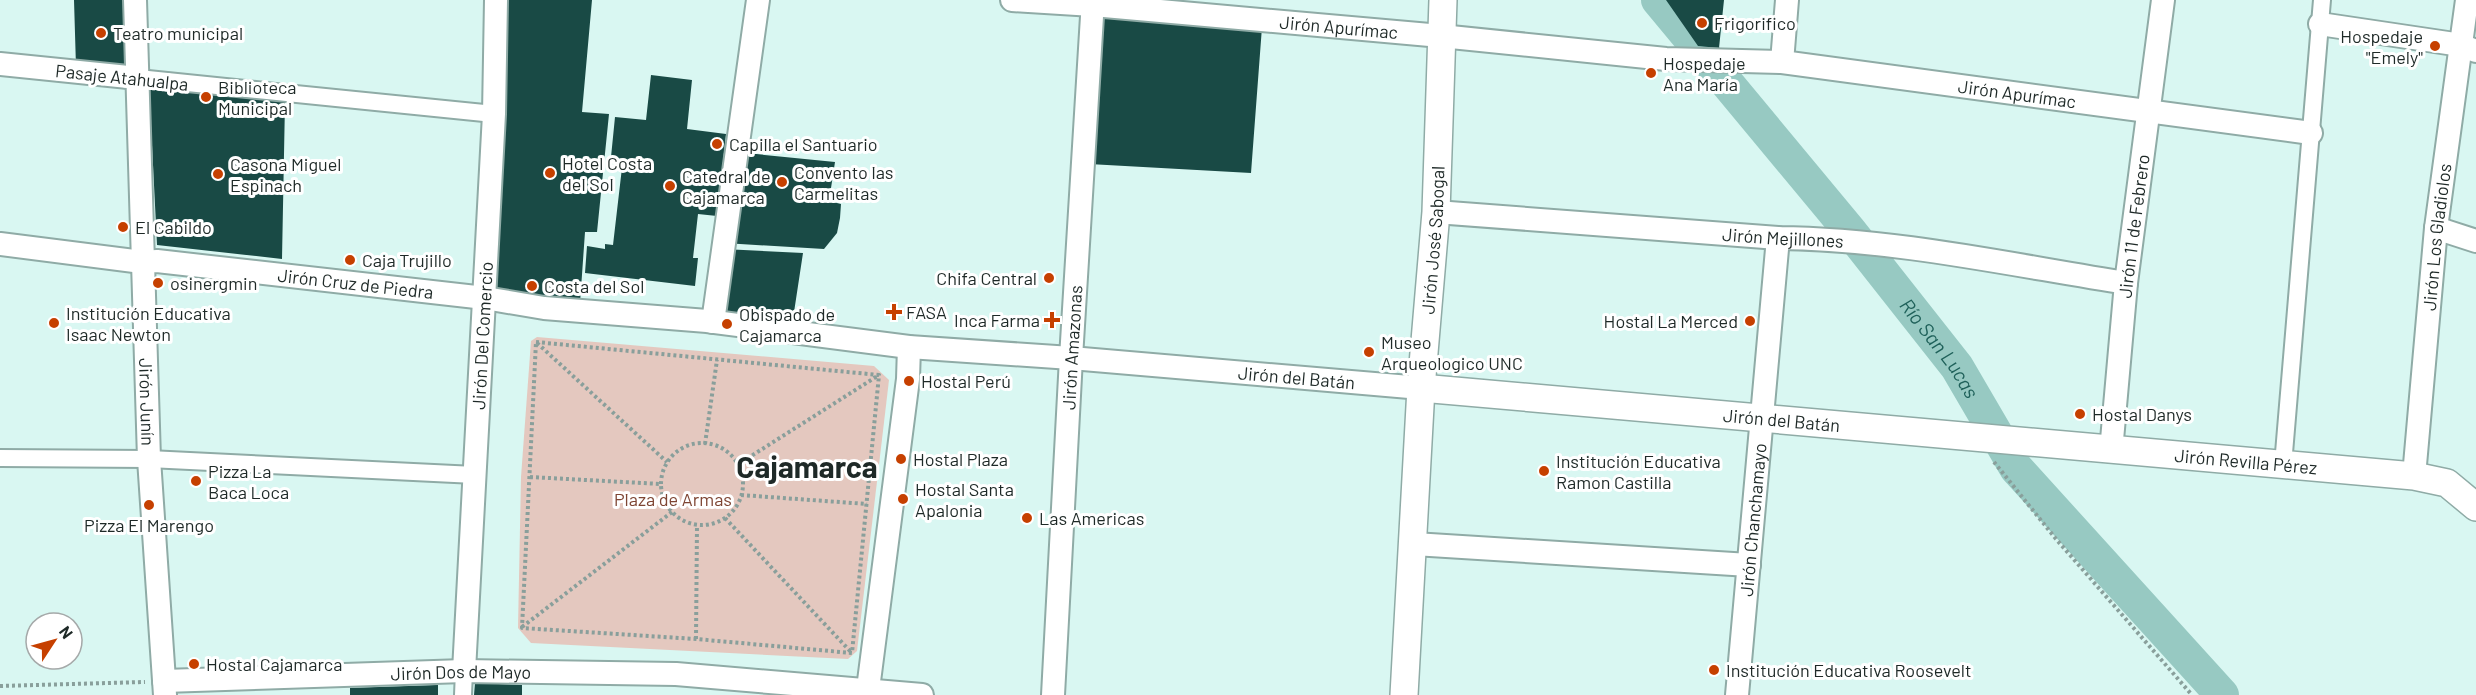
<svg xmlns="http://www.w3.org/2000/svg" width="2476" height="695" viewBox="0 0 2476 695" font-family="Barlow,sans-serif">
  <rect width="100%" height="100%" fill="#d9f7f2"/>
  <path fill="#e4c8bf" d="M537,337l337,29 15,14 -32,271 -9,8 -317,-16 -13,-15 3,-151 10,-136z"/>
  <g fill="none" stroke-linecap="round" stroke-linejoin="round">
    <path stroke="#97c9c2" stroke-width="34" id="s1" d="M1658,0l191,230 108,137 59,101 206,227"/>
  </g>
  <path fill="#194a45" d="M74,0h52l2,73 -52,-6z
    M504,0h88l-10,112 27,2 -12,118h-12l-5,71 -87,-16z
    M1666,0h58l-5,48 -21,-2z
    M1099,13l163,14 -11,146 -162,-9z
    M651,75l41,5 -5,49 39,5 -9,82 -19,-2 -5,44h5l-3,28 -110,-13 2,-27 18,3v-5l8,1 10,-86 -12,-2 4,-40 31,3z
    M149,85l136,17 -3,157 -125,-14z
    M736,152l99,10 -6,39 12,3 -1,14 -3,15 -13,16 -100,-6z
    M723,249l80,4 -12,79 -78,-10z
    M475,683l47,2v10h-48z
    M438,685v10h-88v-7z"/>
  <g fill="none" stroke-linecap="round" stroke-linejoin="round">
    <defs>
      <path id="pedestrian" d="M138,78l356,36
        M0,458l149,1 326,16
        M2283,465l39,-465
        M463,695l1,-24"/>
      <g id="minor">
        <path id="s2" d="M135,0l14,459 16,236"/>
        <path id="s3" d="M1012,0l81,5 348,31 225,23 116,3 529,71"/>
        <path d="M2320,24l141,21 15,6"/>
        <path d="M1782,62l5,-62"/>
        <path d="M0,64l138,14"/>
        <path id="s4" d="M1436,212l342,26c117,1 233,27 348,45"/>
        <path d="M2436,228l40,13"/>
        <path id="s5" d="M0,244l142,18 15,-1 328,37 59,10 163,13 202,26 162,11 350,30"/>
        <path d="M713,322l45,-322"/>
        <path id="s6" d="M2111,451l15,-168 37,-283"/>
        <path id="s7" d="M2414,476l22,-248 31,-228"/>
        <path d="M1414,544l335,21"/>
        <path id="s8" d="M464,671l30,-557 2,-114"/>
        <path id="s9" d="M164,681l300,-10 212,3 246,21"/>
        <path d="M868,689l40,-310 1,-32"/>
        <path id="s10" d="M1053,695l18,-337 22,-358"/>
        <path id="s11" d="M1737,695l41,-457"/>
      </g>
      <g id="tertiary">
        <path id="s12" d="M1421,388c331,29 662,59 993,88l33,7 29,24"/>
        <path id="s13" d="M1404,695l17,-307 15,-176 7,-212"/>
      </g>
    </defs>
    <use href="#pedestrian" stroke="#8faba6" stroke-width="20"/>
    <use href="#minor" stroke="#8faba6" stroke-width="26"/>
    <use href="#tertiary" stroke="#8faba6" stroke-width="30"/>
    <path stroke="#899f9b" stroke-width="4" stroke-dasharray="3 3" stroke-linecap="butt" d="M536,342l343,33 -27,278 -156,-14 -174,-11z
      M537,343l130,119
      M661 484a41 41 0 1 1 82 0a41 41 0 1 1-82 0Z
      M705,444l12,-84
      M1994,462l62,77 136,156
      M737,465l142,-90
      M530,477l131,7
      M741,495l126,9
      M725,518l126,134
      M522,627l150,-115
      M696,639l1,-114
      M0,686l145,-4"/>
    <use href="#pedestrian" stroke="#fff" stroke-width="16"/>
    <use href="#minor" stroke="#fff" stroke-width="22"/>
    <use href="#tertiary" stroke="#fff" stroke-width="27"/>
  </g>
  <g fill="#c64000" stroke="#fff" stroke-width="2">
    <circle cx="1702" cy="23" r="6"/>
    <circle cx="101" cy="33" r="6"/>
    <circle cx="2435" cy="46" r="6"/>
    <circle cx="1651" cy="73" r="6"/>
    <circle cx="206" cy="97" r="6"/>
    <circle cx="717" cy="144" r="6"/>
    <circle cx="550" cy="173" r="6"/>
    <circle cx="218" cy="174" r="6"/>
    <circle cx="782" cy="182" r="6"/>
    <circle cx="670" cy="186" r="6"/>
    <circle cx="123" cy="227" r="6"/>
    <circle cx="350" cy="260" r="6"/>
    <circle cx="1049" cy="278" r="6"/>
    <circle cx="158" cy="283" r="6"/>
    <circle cx="532" cy="286" r="6"/>
    <path d="M891 303h6v6h6v6h-6v6h-6v-6h-6v-6h6z"/>
    <path d="M1049 311h6v6h6v6h-6v6h-6v-6h-6v-6h6z"/>
    <circle cx="1750" cy="321" r="6"/>
    <circle cx="54" cy="323" r="6"/>
    <circle cx="727" cy="324" r="6"/>
    <circle cx="1369" cy="352" r="6"/>
    <circle cx="909" cy="381" r="6"/>
    <circle cx="2080" cy="414" r="6"/>
    <circle cx="901" cy="459" r="6"/>
    <circle cx="1544" cy="471" r="6"/>
    <circle cx="196" cy="481" r="6"/>
    <circle cx="903" cy="499" r="6"/>
    <circle cx="149" cy="505" r="6"/>
    <circle cx="1027" cy="518" r="6"/>
    <circle cx="194" cy="664" r="6"/>
    <circle cx="1714" cy="670" r="6"/>
  </g>
  <g text-anchor="middle" dominant-baseline="central" stroke-width="6" stroke-linejoin="round" paint-order="stroke">
    <g font-size="18" fill="#1e2927" stroke="#fff" text-anchor="start">
      <text x="1714" y="23">Frigorifico</text>
      <text x="113" y="33">Teatro municipal</text>
      <text x="2423" y="36" text-anchor="end">Hospedaje<tspan x="2423" dy="21">"Emely"</tspan></text>
      <text x="1663" y="63">Hospedaje<tspan x="1663" dy="21">Ana María</tspan></text>
      <text x="218" y="87">Biblioteca<tspan x="218" dy="21">Municipal</tspan></text>
      <text x="729" y="144">Capilla el Santuario</text>
      <text x="562" y="163">Hotel Costa<tspan x="562" dy="21">del Sol</tspan></text>
      <text x="230" y="164">Casona Miguel<tspan x="230" dy="21">Espinach</tspan></text>
      <text x="794" y="172">Convento las<tspan x="794" dy="21">Carmelitas</tspan></text>
      <text x="682" y="176">Catedral de<tspan x="682" dy="21">Cajamarca</tspan></text>
      <text x="135" y="227">El Cabildo</text>
      <text x="362" y="260">Caja Trujillo</text>
      <text x="1037" y="278" text-anchor="end">Chifa Central</text>
      <text x="170" y="283">osinergmin</text>
      <text x="544" y="286">Costa del Sol</text>
      <text x="906" y="312">FASA</text>
      <text x="66" y="313">Institución Educativa<tspan x="66" dy="21">Isaac Newton</tspan></text>
      <text x="739" y="314">Obispado de<tspan x="739" dy="21">Cajamarca</tspan></text>
      <text x="1040" y="320" text-anchor="end">Inca Farma</text>
      <text x="1738" y="321" text-anchor="end">Hostal La Merced</text>
      <text x="1381" y="342">Museo<tspan x="1381" dy="21">Arqueologico UNC</tspan></text>
      <text x="921" y="381">Hostal Perú</text>
      <text x="2092" y="414">Hostal Danys</text>
      <text x="913" y="459">Hostal Plaza</text>
      <text x="1556" y="461">Institución Educativa<tspan x="1556" dy="21">Ramon Castilla</tspan></text>
      <text x="208" y="471">Pizza La<tspan x="208" dy="21">Baca Loca</tspan></text>
      <text x="915" y="489">Hostal Santa<tspan x="915" dy="21">Apalonia</tspan></text>
      <text x="1039" y="518">Las Americas</text>
      <text x="149" y="525" text-anchor="middle">Pizza El Marengo</text>
      <text x="206" y="664">Hostal Cajamarca</text>
      <text x="1726" y="670">Institución Educativa Roosevelt</text>
    </g>
    <g font-size="18" fill="#1e2927" stroke="#fff">
      <text stroke="none"><textPath href="#s3" startOffset="328">Jirón Apurímac</textPath></text>
      <text transform="translate(122 77) rotate(6)">Pasaje Atahualpa</text>
      <text stroke="none"><textPath href="#s3" startOffset="1010">Jirón Apurímac</textPath></text>
      <text stroke="none"><textPath href="#s6" startOffset="226">Jirón 11 de Febrero</textPath></text>
      <text stroke="none"><textPath href="#s4" startOffset="348">Jirón Mejillones</textPath></text>
      <text stroke="none"><textPath href="#s7" startOffset="240">Jirón Los Gladiolos</textPath></text>
      <text stroke="none"><textPath href="#s13" startOffset="456">Jirón José Sabogal</textPath></text>
      <text stroke="none"><textPath href="#s5" startOffset="358">Jirón Cruz de Piedra</textPath></text>
      <text stroke="none"><textPath href="#s8" startOffset="336">Jirón Del Comercio</textPath></text>
      <text stroke="none"><textPath href="#s10" startOffset="348">Jirón Amazonas</textPath></text>
      <text stroke="none"><textPath href="#s5" startOffset="1304">Jirón del Batán</textPath></text>
      <text stroke="none"><textPath href="#s2" startOffset="402">Jirón Junín</textPath></text>
      <text stroke="none"><textPath href="#s12" startOffset="362">Jirón del Batán</textPath></text>
      <text stroke="none"><textPath href="#s12" startOffset="828">Jirón Revilla Pérez</textPath></text>
      <text stroke="none"><textPath href="#s11" startOffset="176">Jirón Chanchamayo</textPath></text>
      <text stroke="none"><textPath href="#s9" startOffset="297">Jirón Dos de Mayo</textPath></text>
    </g>
    <g font-size="18" fill="#7e4533" stroke="#fff">
      <text x="673" y="499">Plaza de Armas</text>
    </g>
    <g font-size="20" font-style="italic" fill="#1f615a" stroke="#fff">
      <text stroke="none"><textPath href="#s1" startOffset="448">Río San Lucas</textPath></text>
    </g>
    <g font-size="30" font-weight="bold" fill="#1e2927" stroke="#fff">
      <text x="807" y="466">Cajamarca</text>
    </g>
  </g>
  <g transform="translate(54 641) rotate(54)"><circle r="28" fill="#ffffff" stroke="#a5a9a9" stroke-width="1.5"/>
  <path d="M0-4.5L10 22L0 15L-10 22Z" fill="#c64000"/>
  <text y="-9" font-size="16" font-weight="bold" text-anchor="middle" fill="#1e2927">N</text>
  </g>
</svg>
